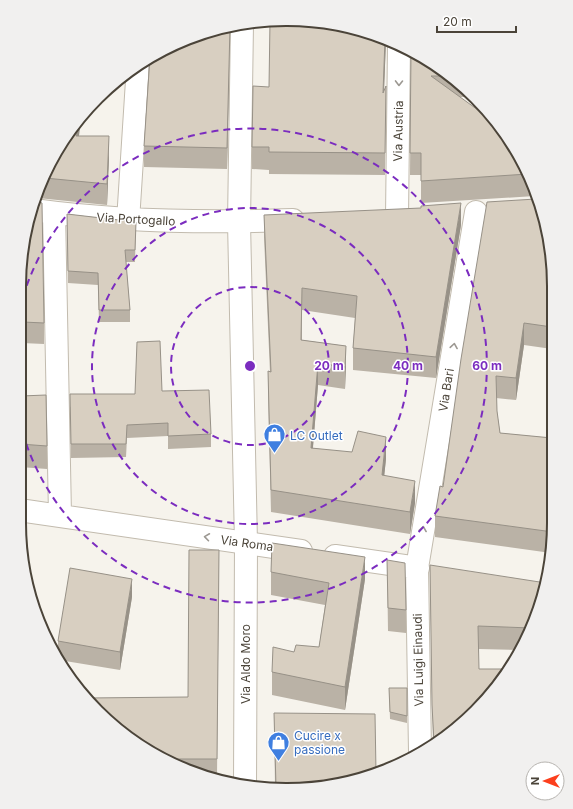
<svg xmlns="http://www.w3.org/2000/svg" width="573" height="809" viewBox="0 0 573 809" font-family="Inter,sans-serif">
  <rect width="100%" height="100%" fill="#f6f3ec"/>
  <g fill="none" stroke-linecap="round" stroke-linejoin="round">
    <defs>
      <path id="minor" d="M33,210c87,12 173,13 260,10
        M54,213l6,302
        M397,217l2,-173
        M128,221l10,-156
        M19,510l282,41
        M335,556l83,12
        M420,752l-3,-184 59,-356"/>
      <path id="tertiary" d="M242,24l-3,198 7,321 -1,243"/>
    </defs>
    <use href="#minor" stroke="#c2bbae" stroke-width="24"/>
    <use href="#tertiary" stroke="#c2bbae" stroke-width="24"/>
    <use href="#minor" stroke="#fff" stroke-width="22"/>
    <use href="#tertiary" stroke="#fff" stroke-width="22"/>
  </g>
  <path fill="#bab2a6" d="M230,26l-3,143 -83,-2v-21l5,-85 -1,-3 5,-3 47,-22z
    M386,40l-2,51 2,-5 -1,89 -116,-1v-4l-17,-1v-22l17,-60z
    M411,51l38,23 25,23h-14l67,71 8,28 -114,7v-28h-11z
    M125,74l-1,10h-12z
    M79,136l30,21 -2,48 -69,-7 17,-45z
    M67,214l69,8 -1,40h-9l4,48v12h-31l-1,-37 -30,-2z
    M264,215l197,10 -25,153 -83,-8v-22l2,-30 -53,-8v30l44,6 -1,43 -27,-4 -5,63 73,11 -2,17 31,27 -5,31 -139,-22 -3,-119v-22l2,1 -6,-135z
    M24,234l20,89v21l-22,-1z
    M552,251v98l-28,-4 -8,55 -20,-2 1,13 3,22 51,5v-20h2v122l-2,13 -116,-16v-21l8,-29z
    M162,391l49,43v13l-43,2v-13l-41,2 -1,19 -55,1 -1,-51 65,-13z
    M21,396l26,50v23l-27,-2z
    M219,550l-2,228 -33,-8 -74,-46 78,-27z
    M387,560l19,50v23l-18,-2z
    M430,565l115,27 -18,49 -6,9 -42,-1 -16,74 -30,21z
    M271,572l94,7 -20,131 -73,-15v-23l22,-20 25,-5 6,-42 -54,-10z
    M132,597l-12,73 -61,-10 -1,-2v-17z
    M389,688h18v35l-17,-4z
    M274,713l64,72 -63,2z"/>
  <path fill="#979187" d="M230,26l-3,143v-21z
    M385,39l1,1 -3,75v-22z
    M81,121l-5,36v-21l2,-11z
    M109,136v21l-2,48v-21z
    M461,203v22l-25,153v-21z
    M524,323v22l-8,55v-22z
    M346,346v22l-1,21v-22z
    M318,363v22l-7,85v-22z
    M386,437v22l-4,38v-22z
    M415,481v22l-5,31v-22z
    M365,557v22l-20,131v-23z
    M132,579v18l-12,73v-18z"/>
  <path fill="#d8cfc1" stroke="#979187" d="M304,20l52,8 29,11 -2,54 3,-7 -1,67 -116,-1v-5h-17l1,-61 16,1 1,-66z
    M230,26l-3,122 -83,-2 6,-89 3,-2 47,-22z
    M411,51l38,23 2,2h-20l65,47 31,45 1,6 -107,7v-28h-11z
    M78,125l-2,11h33l-2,48 -62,-6 10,-25z
    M536,199l16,52v76l-28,-4 -8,55 -20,-2 1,35 3,22 52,5 -1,-20h2v114l-118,-16 5,-30 3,1 18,-128 26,-157z
    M37,201l5,2 2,120 -21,-1 1,-88z
    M461,203l-25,154 -83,-9 4,-52 -55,-8 -1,52 45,6 -1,21 -27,-4 -7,85 41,4 6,-21 28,6 -4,38 33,6 -5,31 -139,-22 -3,-119 3,1 -7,-157 157,-7v-2z
    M67,214l69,8 -1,28h-10l5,60h-31l-1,-37 -30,-2z
    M160,341l2,50 47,-1 2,44 -43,2v-13l-41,2 -1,19h-55l-1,-50h65l2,-52z
    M46,395l1,51 -27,-2 1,-48z
    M272,543l93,14 -20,130 -73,-15 1,-25 21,5 2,-7 23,2 10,-64 -58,-11z
    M189,550h30l-2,209h-50l-57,-35 -23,-26 101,-1z
    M387,560l18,3 1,47 -18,-2z
    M430,565l116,18 -1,9 -14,36 -53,-2 1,43h30l-10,16 -36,38 -29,20 -2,-38z
    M70,568l62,11 -12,73 -62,-11z
    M389,688h18v28l-17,-4z
    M274,713l101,1 1,58 -38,13 -62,2z"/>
  <defs><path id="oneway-chevron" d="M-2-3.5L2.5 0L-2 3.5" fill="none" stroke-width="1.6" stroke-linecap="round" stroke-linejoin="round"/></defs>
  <g stroke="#9c9892">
    <use href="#oneway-chevron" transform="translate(399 83) rotate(91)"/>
    <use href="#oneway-chevron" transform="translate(454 346) rotate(-81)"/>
    <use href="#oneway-chevron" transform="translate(423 529) rotate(-81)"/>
    <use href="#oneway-chevron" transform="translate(207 537) rotate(-172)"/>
  </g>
  <g fill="none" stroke="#7b2cbf" stroke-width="2" stroke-dasharray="7 5">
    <circle cx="250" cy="366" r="79"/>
    <circle cx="250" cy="366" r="158"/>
    <path d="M23 297A237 237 0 1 1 21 427"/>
  </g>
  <defs>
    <symbol id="shop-pin" viewBox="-11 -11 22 30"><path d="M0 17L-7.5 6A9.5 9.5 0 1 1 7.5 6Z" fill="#3f7fe0" stroke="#fff"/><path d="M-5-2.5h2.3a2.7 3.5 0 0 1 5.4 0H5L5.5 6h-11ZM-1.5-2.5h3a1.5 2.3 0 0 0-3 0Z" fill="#fff"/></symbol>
  </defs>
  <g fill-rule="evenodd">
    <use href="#shop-pin" x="262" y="422" width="25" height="34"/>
    <use href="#shop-pin" x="266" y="730" width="25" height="34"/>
  </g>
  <g text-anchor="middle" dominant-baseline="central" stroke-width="3" stroke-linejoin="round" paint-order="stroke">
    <g font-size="12" fill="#4b4439" stroke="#fff">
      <text transform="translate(398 131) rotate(-89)">Via Austria</text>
      <text transform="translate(136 219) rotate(3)">Via Portogallo</text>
      <text transform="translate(446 390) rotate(-81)">Via Bari</text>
      <text transform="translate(247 543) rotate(8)">Via Roma</text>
      <text transform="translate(418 660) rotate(-91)">Via Luigi Einaudi</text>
      <text transform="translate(245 664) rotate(-90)">Via Aldo Moro</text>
    </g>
    <g font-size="12" fill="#366cbe" stroke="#fff" text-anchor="start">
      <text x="290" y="435">LC Outlet</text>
      <text x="294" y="735">Cucire x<tspan x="294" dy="14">passione</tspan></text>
    </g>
  </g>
  <path d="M0 0H573V809H0ZM286 26H287A260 260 0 0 1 547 286V523A260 260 0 0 1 287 783H286A260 260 0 0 1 26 523V286A260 260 0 0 1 286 26Z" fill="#f1f0ef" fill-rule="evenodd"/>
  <path fill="none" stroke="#4b4439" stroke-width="2" d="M286 26H287A260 260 0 0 1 547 286V523A260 260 0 0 1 287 783H286A260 260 0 0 1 26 523V286A260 260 0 0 1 286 26Z"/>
  <circle cx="250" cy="366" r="6" fill="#7b2cbf" stroke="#fff" stroke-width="2"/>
  <g font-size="12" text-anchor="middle" font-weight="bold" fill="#7b2cbf" stroke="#fff" stroke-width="3" stroke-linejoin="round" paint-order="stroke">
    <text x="329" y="370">20 m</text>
    <text x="408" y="370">40 m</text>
    <text x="487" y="370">60 m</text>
  </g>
  <g transform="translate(545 781) rotate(270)"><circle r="19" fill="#ffffff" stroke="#b7b4b0"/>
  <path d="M0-3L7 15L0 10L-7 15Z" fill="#fc3f1d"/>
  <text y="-6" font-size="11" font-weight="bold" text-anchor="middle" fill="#4b4439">N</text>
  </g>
  <path d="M437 26v6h79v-6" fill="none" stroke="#4b4439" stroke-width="2"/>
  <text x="443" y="26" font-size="12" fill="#4b4439" stroke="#ffffff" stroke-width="3" paint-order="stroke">20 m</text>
</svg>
